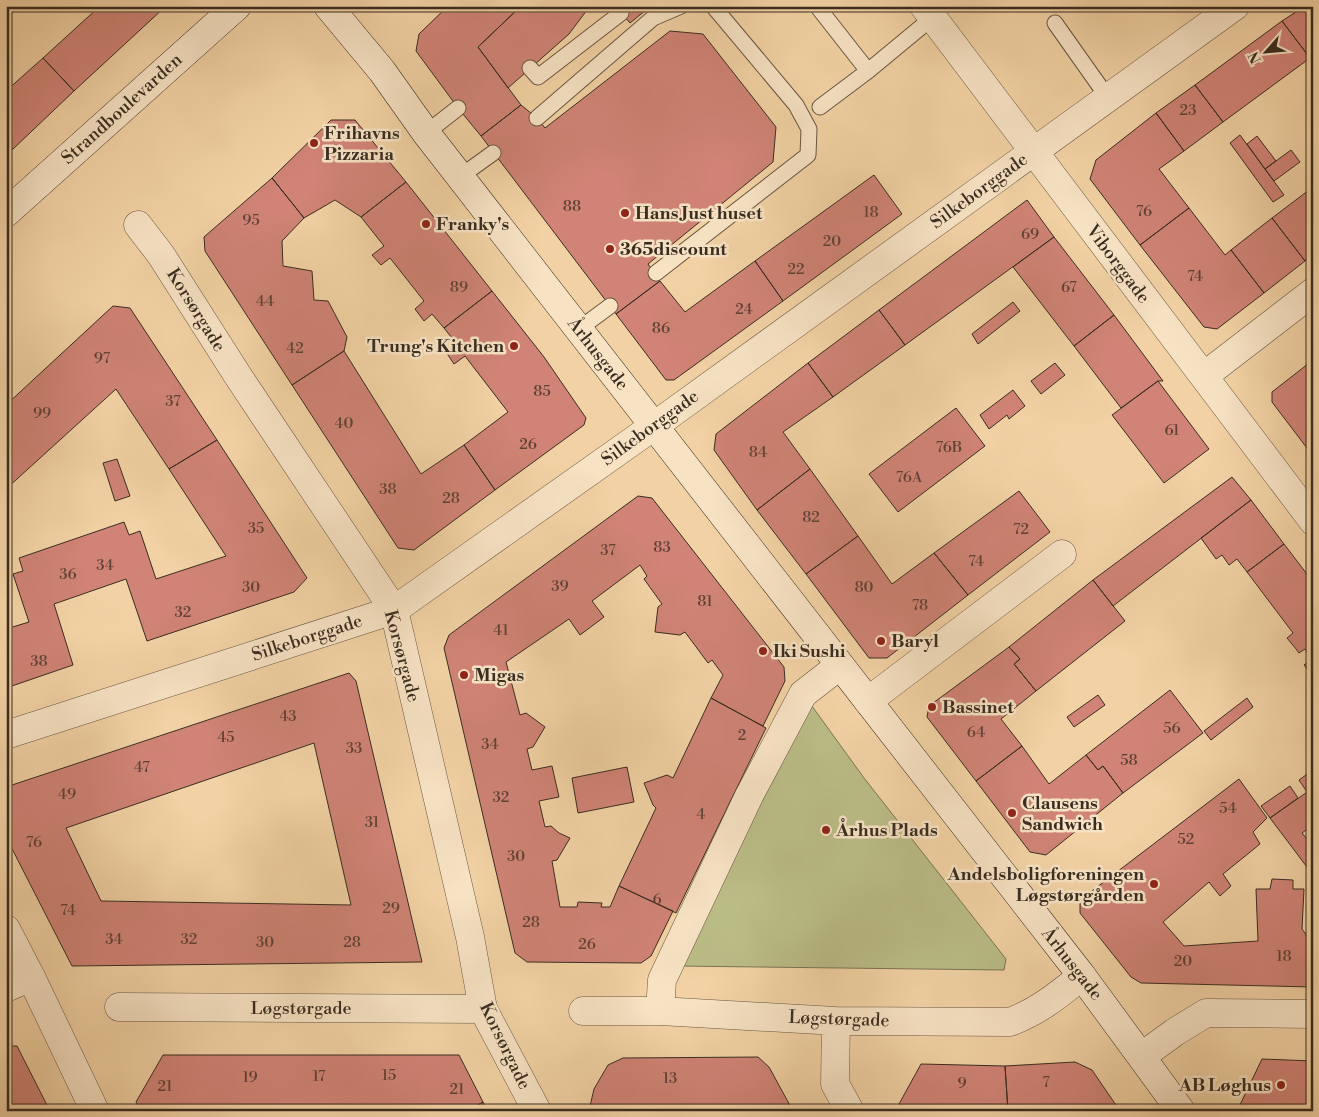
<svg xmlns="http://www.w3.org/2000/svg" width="1319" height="1117" viewBox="0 0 1319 1117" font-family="'Libre Bodoni',serif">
  <rect width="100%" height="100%" fill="#f2d2a4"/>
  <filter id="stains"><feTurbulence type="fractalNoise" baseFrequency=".004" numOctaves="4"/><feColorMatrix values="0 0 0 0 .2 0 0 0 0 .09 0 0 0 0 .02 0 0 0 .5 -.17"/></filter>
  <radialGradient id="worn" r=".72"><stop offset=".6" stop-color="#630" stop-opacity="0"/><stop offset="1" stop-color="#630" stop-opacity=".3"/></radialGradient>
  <path fill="#babc86" stroke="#7a7454" d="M809,702l55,76 142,181 -2,11 -327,-4z"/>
  <path fill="#d08376" stroke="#392d21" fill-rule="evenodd" d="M100,6h66l-92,85 -31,-33z
    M448,6h73l-43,41 43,58 -40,31 -23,-28 -42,-57 3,-17z
    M521,6h69l-21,28 -61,54 -30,-41z
    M615,6h36l-21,17z
    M1313,6v50l-3,2 -28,-37 23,-15z
    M1282,21l28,37 -87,64 -28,-37z
    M670,31l33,3 73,93 -3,35 -125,102 12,17 -44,33 -135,-178 40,-31 16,13 8,10z
    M43,58l31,33 -61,58 -7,-8v-50z
    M1195,85l28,37 -39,29 -28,-38z
    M1156,113l28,38 -25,18 30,39 -49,37 -50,-66 6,-19z
    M331,120h24l51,62 -45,35 -26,-17 -31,18 -32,-40z
    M1240,135l44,60 -11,7 -43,-59z
    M1257,136l19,25 -11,8 -18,-25z
    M6,141l7,8 -7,6z
    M1291,150l9,12 -26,19 -9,-12z
    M874,175l28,39 -119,87 -28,-40z
    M272,178l32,40 -22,23 1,25 29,5 2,29 14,1 19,36 -3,14 -52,34 -87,-134 -1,-14z
    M406,182l86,109 -48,37 -12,-14 -8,7 -9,-12 9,-8 -34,-43 -9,7 -9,-10 12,-9 -23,-29z
    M1313,187v68l-8,6 -33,-43z
    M1027,200l27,37 -149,108 -26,-35z
    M1189,208l36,47 6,-5 33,43 -47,36 -13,-2 -64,-82z
    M1272,218l33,43 -41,32 -33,-43z
    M1054,237l60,78 -40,31 -61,-79z
    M755,261l28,40 -109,79h-8l-50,-66 44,-33 25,31z
    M492,291l52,66 42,61 -2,7 -89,65 -31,-45 44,-33 -43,-56 -11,8 -8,-12 10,-9 -12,-15z
    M1013,302l7,9 -42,33 -6,-10z
    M113,306l17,2 87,132 -48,29 -53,-80 -110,100v-84z
    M879,310l26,35 -72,52 -25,-34z
    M1114,315l49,66h-5l-37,27 -47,-62z
    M344,351l77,123 43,-29 31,45 -81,60 -16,-2 -106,-163z
    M1313,360v96l-41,-54v-10z
    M808,363l25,34 -50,35 27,37 -53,41 -43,-60 2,-16z
    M1055,363l10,12 -24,19 -10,-13z
    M1158,381l51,68 -45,34 -52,-68z
    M1013,390l12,16 -16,13 -2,-4 -18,14 -9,-14z
    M956,408l29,38 -87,66 -29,-38z
    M217,440l90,138 -13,14 -147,49 -21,-62 -72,25 19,61 -67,23v-59l23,-7 -16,-48 10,-3 -4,-13 105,-36 5,13 11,-4 16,48 70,-23 -57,-87z
    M117,459l13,37 -15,5 -12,-38z
    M810,469l48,67 -52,38 -49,-64z
    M1232,477l19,23 -138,106 -20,-26z
    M1019,491l31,41 -82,63 -34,-42z
    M638,496l14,2 132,169 1,14 -22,45 -52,-28 12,-23 -11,-15 -4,3 -23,-31 -5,3 -25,-3 3,-25 4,-3 -18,-25 3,-3 -7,-11 -48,36 12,16 -24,18 -11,-16 -63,43 14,53 6,-2 19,14 -12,20 -6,2 5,21 20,-4 7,31 -20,4 6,26 6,-1 8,7 11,5 -13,22 -5,1 8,46h17l1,-5 24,1 -1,4h9l9,-21 54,25 -22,45 -10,7 -114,-1 -12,-9 -71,-305 5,-13z
    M1251,500l33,44 -37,28 -10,-13 -8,6 -7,-10 -6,4 -15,-21z
    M858,536l34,48 42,-31 34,42 -81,63h-18l-63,-84z
    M1284,544l29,38 -1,77 -7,-10 -6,4 -3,-4 -9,-11 6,-5 -46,-61z
    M1093,580l32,41 -89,70 -22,-27 6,-5 -11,-12z
    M1009,647l11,12 -6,5 22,27 -35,28 21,27 -46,35 -49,-64 2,-11z
    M1312,659h1v17l-9,-11z
    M349,673l7,8 66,281 -350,4 -66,-129v-50zM314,743l37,162 -250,-4 -35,-73z
    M1170,690l33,43 -80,60 -20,-27 -5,4 -12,-15z
    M1098,695l7,10 -31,22 -7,-10z
    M711,698l55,30 -90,185 -57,-27 37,-78 -3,-3 -9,-22 23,-8 6,3z
    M1247,698l6,9 -42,33 -7,-9z
    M1022,746l27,38 37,-29 12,15 5,-4 20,27 -77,62 -16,-3 -54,-71z
    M627,767l7,35 -56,11 -6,-35z
    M1313,770v18l-6,4 -8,-12z
    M1239,779l28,39 -14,14 7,12 -37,30 8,12 -11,10 -11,-14 -46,40 21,24 74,-5 -2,-52h14l2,-10 21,1v9h11l-2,40 5,7h6v51l-172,-4 -10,-6 -51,-64v-13z
    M1290,786l8,12 -28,20 -9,-12z
    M1313,788v37l-11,8 11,13v29l-43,-57z
    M6,1046h11l33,65h-44z
    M163,1055h296l24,47 -15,9 -272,-3 1,3h-56l-5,-9z
    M758,1057l11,10 24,44h-201l-2,-5 4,-17 14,-24 15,-7z
    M1262,1059l51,2v50h-76z
    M1075,1062l17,8 28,41h-112l-3,-45z
    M921,1064l84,2 3,45h-106l-3,-7z
    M483,1102l5,9h-20z"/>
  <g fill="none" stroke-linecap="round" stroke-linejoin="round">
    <defs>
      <path id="lane" d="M817,6l51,65 64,-53
        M1055,23l53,75
        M530,68l8,9 83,-64
        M820,107l48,-36
        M537,118l116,-100 28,-12
        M426,133l32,-25
        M461,176l32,-23
        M656,273l152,-118 1,-26 -13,-24 -83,-99
        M579,329l31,-23"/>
      <path id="street" d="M924,6l389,515
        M138,225l23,30 77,121 156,234 76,327 13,72 54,102
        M1204,376l109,-84
        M868,701l194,-147
        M6,735l388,-125 260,-184 581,-420
        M6,929l25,48 64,134
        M6,988l25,-11
        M119,1007l364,2
        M583,1011h77l176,10 174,1c29,-11 48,-27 72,-46
        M660,1011l2,-31 87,-184 54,-102 36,-28
        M836,1021l-1,63 15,27
        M1142,1056l33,-24 31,-19 107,1"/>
      <path id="secondary" d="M328,6l54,65 44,62 656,843 99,135
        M6,213l231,-207"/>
    </defs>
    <use href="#lane" stroke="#675642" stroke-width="17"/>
    <use href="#street" stroke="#675642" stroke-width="29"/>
    <use href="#secondary" stroke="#392d21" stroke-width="29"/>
    <use href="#lane" stroke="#f7e2c4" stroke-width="15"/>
    <use href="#street" stroke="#f7e2c4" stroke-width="28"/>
    <use href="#secondary" stroke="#f7e2c4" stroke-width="28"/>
  </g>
  <g fill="#8f2418" stroke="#f7e2c4" stroke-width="2">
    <circle cx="314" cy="143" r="5"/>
    <circle cx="625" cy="213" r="5"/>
    <circle cx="426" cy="224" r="5"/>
    <circle cx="610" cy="249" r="5"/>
    <circle cx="514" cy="346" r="5"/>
    <circle cx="881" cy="641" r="5"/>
    <circle cx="763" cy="651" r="5"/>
    <circle cx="464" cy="675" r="5"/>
    <circle cx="932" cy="707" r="5"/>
    <circle cx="1012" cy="813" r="5"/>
    <circle cx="826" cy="830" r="5"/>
    <circle cx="1154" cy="884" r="5"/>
    <circle cx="1281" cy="1085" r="5"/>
  </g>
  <g text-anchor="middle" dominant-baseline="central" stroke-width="5" stroke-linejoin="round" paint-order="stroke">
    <g font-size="15" fill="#5f4236">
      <text x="1188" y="110">23</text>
      <text x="572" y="206">88</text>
      <text x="1144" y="211">76</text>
      <text x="871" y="212">18</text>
      <text x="251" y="220">95</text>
      <text x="1030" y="234">69</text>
      <text x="832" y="241">20</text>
      <text x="796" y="269">22</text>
      <text x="1195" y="276">74</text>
      <text x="459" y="287">89</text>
      <text x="1069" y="287">67</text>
      <text x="265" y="301">44</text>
      <text x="744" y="309">24</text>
      <text x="661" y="328">86</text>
      <text x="295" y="348">42</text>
      <text x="102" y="358">97</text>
      <text x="542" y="391">85</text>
      <text x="173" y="401">37</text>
      <text x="42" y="413">99</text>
      <text x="344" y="423">40</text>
      <text x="1172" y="430">61</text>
      <text x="528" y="444">26</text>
      <text x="949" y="447">76B</text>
      <text x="758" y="452">84</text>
      <text x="909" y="477">76A</text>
      <text x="388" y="489">38</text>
      <text x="451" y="498">28</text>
      <text x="811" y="517">82</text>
      <text x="256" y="528">35</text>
      <text x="1021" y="529">72</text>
      <text x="662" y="547">83</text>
      <text x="608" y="550">37</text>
      <text x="976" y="561">74</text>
      <text x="105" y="565">34</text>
      <text x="68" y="574">36</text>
      <text x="560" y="586">39</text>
      <text x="251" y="587">30</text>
      <text x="864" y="587">80</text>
      <text x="705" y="601">81</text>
      <text x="920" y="605">78</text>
      <text x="183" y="612">32</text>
      <text x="501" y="630">41</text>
      <text x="39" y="661">38</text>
      <text x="288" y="716">43</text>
      <text x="1172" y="728">56</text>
      <text x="976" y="732">64</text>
      <text x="742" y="735">2</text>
      <text x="226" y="737">45</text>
      <text x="490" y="744">34</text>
      <text x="354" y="748">33</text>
      <text x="1129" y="760">58</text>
      <text x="142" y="767">47</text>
      <text x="67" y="794">49</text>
      <text x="501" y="797">32</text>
      <text x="1228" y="808">54</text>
      <text x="701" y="814">4</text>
      <text x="372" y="822">31</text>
      <text x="1186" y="839">52</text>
      <text x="34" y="842">76</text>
      <text x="516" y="856">30</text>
      <text x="657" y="899">6</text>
      <text x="391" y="908">29</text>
      <text x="68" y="910">74</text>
      <text x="531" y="922">28</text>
      <text x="114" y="939">34</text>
      <text x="189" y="939">32</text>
      <text x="265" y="942">30</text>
      <text x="352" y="942">28</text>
      <text x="587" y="944">26</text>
      <text x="1284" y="956">18</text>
      <text x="1183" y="961">20</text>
      <text x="389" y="1075">15</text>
      <text x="319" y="1076">17</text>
      <text x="250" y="1077">19</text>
      <text x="670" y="1078">13</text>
      <text x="1046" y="1082">7</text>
      <text x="962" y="1083">9</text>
      <text x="165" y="1086">21</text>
      <text x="457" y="1089">21</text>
    </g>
    <g font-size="18" fill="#392d21" stroke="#f7e2c4">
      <text transform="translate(122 109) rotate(-42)">Strandboulevarden</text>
      <text transform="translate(979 191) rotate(-36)">Silkeborggade</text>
      <text transform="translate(1118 264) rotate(53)">Viborggade</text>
      <text transform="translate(196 310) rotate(58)">Korsørgade</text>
      <text transform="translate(598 354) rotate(52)">Århusgade</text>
      <text transform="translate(650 428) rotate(-36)">Silkeborggade</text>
      <text transform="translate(307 638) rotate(-18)">Silkeborggade</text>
      <text transform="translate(402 656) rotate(75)">Korsørgade</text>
      <text transform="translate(1072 964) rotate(52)">Århusgade</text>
      <text x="301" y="1008">Løgstørgade</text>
      <text transform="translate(839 1019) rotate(2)">Løgstørgade</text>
      <text transform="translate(505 1046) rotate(64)">Korsørgade</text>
    </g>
    <g font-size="18" font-weight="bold" fill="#392d21" stroke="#f7e2c4" text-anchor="start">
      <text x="324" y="133">Frihavns<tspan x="324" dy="21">Pizzaria</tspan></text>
      <text x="635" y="213">Hans Just huset</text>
      <text x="436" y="224">Franky's</text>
      <text x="620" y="249">365discount</text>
      <text x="504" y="346" text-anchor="end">Trung's Kitchen</text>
      <text x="891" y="641">Baryl</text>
      <text x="773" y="651">Iki Sushi</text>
      <text x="474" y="675">Migas</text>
      <text x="942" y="707">Bassinet</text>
      <text x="1022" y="803">Clausens<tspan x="1022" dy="21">Sandwich</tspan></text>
      <text x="836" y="830">Århus Plads</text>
      <text x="1144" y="874" text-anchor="end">Andelsboligforeningen<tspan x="1144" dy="21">Løgstørgården</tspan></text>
      <text x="1271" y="1085" text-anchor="end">AB Løghus</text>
    </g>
  </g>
  <rect width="1319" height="1117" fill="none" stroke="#f2d2a4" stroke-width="25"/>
  <rect x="8" y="8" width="1304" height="1102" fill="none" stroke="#392d21" stroke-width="2.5"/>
  <rect x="12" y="12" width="1294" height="1092" fill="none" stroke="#392d21"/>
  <g transform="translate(1266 52) rotate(243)" stroke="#f7e2c4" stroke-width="4" paint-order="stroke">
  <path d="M0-4L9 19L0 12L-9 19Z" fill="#392d21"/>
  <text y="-8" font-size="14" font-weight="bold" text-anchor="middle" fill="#392d21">N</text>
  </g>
  <rect width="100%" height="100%" filter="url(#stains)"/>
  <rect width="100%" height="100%" fill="url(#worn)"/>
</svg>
